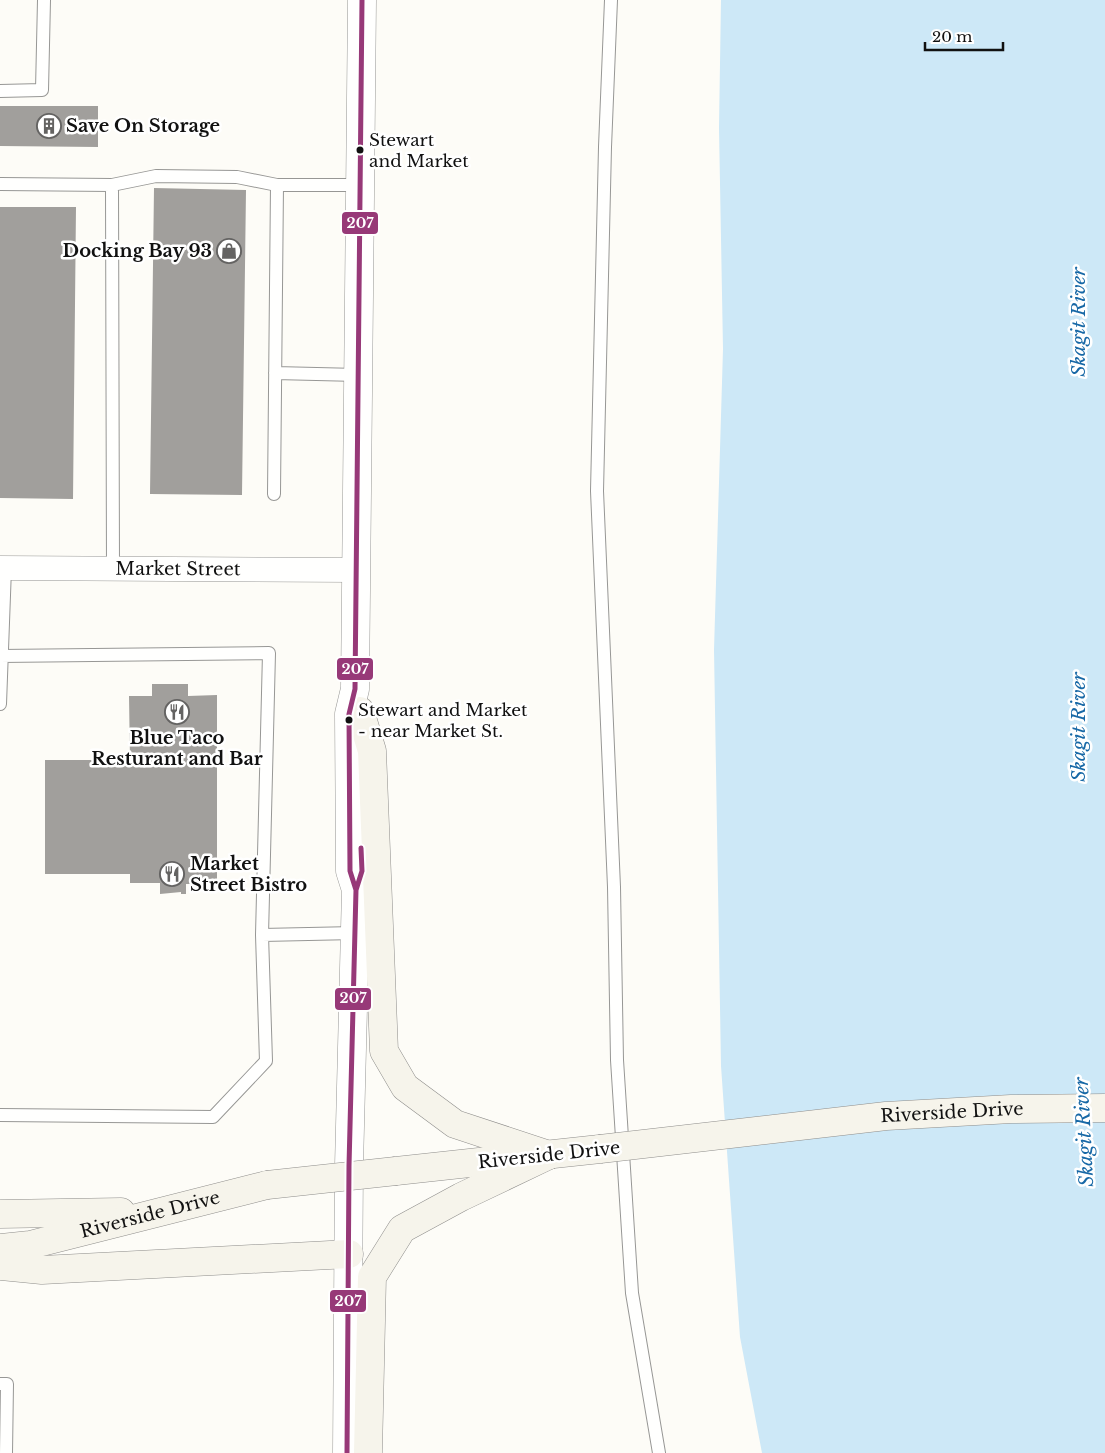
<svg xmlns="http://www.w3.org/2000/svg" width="1105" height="1453" viewBox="0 0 1105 1453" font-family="'Libre Baskerville',serif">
  <rect width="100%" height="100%" fill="#fdfcf7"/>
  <path fill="#cde8f7" d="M721,0h384v1453h-343l-22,-116 -19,-271 -7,-416 9,-301 -4,-221z"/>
  <path fill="#a19f9c" d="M0,106h98v41l-98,-1z
    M154,188l92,2 -4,305 -92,-1z
    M0,207h76l-3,292 -73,-1z
    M152,684h36v12l29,-1v189h-31v10h-5v-2l-21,2v-11h-30v-9h-85v-114h85l-1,-64h23z"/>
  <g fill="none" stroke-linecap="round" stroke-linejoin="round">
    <defs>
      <path id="service" d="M611,0l-6,147 -8,344 17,396 3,173 15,233 27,160
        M0,91l42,-1 2,-90
        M0,184l112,1 1,385
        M112,185l44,-9 81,1 40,8
        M275,373l83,2
        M274,494l3,-309h83
        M0,656l269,-3 -7,282 4,126 -53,56 -213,-2
        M0,704l5,-136
        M262,935l93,-2
        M0,1384h7l-1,69"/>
      <g id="minor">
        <path id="s1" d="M0,568l356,2"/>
      </g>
      <path id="tertiary" d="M356,890l-6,-19 -1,-157 6,-25 7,-689
        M347,1453l2,-287 7,-276 5,-18"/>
      <g id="secondary">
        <path d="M360,711l12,40 12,300 21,36 50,37 94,31"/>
        <path d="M396,1171l204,-22"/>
        <path d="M0,1214l121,-2"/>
        <path id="s2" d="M0,1248l30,-3 237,-60"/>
        <path d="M0,1266l42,4 307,-16"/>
        <path d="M368,1453l4,-176 30,-48 59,-32 88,-42"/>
      </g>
    </defs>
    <use href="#service" stroke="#979795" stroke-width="14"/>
    <use href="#minor" stroke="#979795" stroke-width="25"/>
    <use href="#tertiary" stroke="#979795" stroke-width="29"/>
    <use href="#secondary" stroke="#8e8d8b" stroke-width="29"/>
    <use href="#service" stroke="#fffffe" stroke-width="12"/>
    <use href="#minor" stroke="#fffffe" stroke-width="24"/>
    <use href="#tertiary" stroke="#fffffe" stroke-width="28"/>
    <use href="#secondary" stroke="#f6f4eb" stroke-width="28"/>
    <defs>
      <g id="secondary-bridge">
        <path id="s3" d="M600,1149l286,-33 125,-7 94,-1"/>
        <path d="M267,1185l129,-14"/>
      </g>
    </defs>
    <use href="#secondary-bridge" stroke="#8e8d8b" stroke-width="29" stroke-linecap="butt"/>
    <use href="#secondary-bridge" stroke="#f6f4eb" stroke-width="28"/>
    <defs>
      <path id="bus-1" d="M356,890l-6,-19 -1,-157 6,-25 7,-689
        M347,1453l2,-287 7,-276 6,-19 -1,-23"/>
    </defs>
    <use href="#bus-1" stroke="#fff" stroke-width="9"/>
    <use href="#bus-1" stroke="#973978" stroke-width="5"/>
  </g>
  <defs>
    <symbol id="building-ring" viewBox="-11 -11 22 22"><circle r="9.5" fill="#fff" stroke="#646362" stroke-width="1.5"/><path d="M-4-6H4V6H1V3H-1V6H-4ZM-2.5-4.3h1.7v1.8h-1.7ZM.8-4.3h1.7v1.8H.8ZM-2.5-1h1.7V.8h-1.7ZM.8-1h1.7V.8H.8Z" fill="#646362"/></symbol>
    <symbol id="shop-ring" viewBox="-11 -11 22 22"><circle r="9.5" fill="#fff" stroke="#646362" stroke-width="1.5"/><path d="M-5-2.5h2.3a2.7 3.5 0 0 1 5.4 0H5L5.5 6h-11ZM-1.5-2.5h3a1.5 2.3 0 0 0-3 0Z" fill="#646362"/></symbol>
    <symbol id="restaurant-ring" viewBox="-11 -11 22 22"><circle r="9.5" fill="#fff" stroke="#646362" stroke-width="1.5"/><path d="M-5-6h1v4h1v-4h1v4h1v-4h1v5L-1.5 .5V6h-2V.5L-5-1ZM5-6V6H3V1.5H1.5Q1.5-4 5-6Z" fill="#646362"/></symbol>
  </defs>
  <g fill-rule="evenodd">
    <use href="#building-ring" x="35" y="112" width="28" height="28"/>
    <use href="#shop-ring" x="215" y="237" width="28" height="28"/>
    <use href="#restaurant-ring" x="163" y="698" width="28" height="28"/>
    <use href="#restaurant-ring" x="158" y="860" width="28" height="28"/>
  </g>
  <g fill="#111" stroke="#fff" stroke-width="2">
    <circle cx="360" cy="150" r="4.5"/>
    <circle cx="349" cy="720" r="4.5"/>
  </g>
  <g text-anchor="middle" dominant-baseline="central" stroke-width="5" stroke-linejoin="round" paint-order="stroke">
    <g font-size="17" fill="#111" stroke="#fff" text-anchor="start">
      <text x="369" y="140">Stewart<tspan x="369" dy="21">and Market</tspan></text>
      <text x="358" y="710">Stewart and Market<tspan x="358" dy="21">- near Market St.</tspan></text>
    </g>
    <g font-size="18" font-weight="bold" fill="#111" stroke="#fff" text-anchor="start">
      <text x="66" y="126">Save On Storage</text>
      <text x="212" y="251" text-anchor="end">Docking Bay 93</text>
      <text x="177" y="738" text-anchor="middle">Blue Taco<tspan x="177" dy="21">Resturant and Bar</tspan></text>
      <text x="190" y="864">Market<tspan x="190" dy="21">Street Bistro</tspan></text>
    </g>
    <g font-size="18" fill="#111" stroke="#fff">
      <text stroke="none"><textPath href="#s1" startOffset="178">Market Street</textPath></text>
      <text stroke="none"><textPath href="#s3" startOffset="354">Riverside Drive</textPath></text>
      <text transform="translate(549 1155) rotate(-6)">Riverside Drive</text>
      <text stroke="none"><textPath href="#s2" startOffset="154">Riverside Drive</textPath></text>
    </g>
    <g font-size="19" font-style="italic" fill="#1768a6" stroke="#fff">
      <text transform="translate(1078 322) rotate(-90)">Skagit River</text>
      <text transform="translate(1078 727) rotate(-90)">Skagit River</text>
      <text transform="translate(1084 1132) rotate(-93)">Skagit River</text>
    </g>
  </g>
  <g stroke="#fff" stroke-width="2">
    <rect x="341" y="211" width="38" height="24" rx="5" fill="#973978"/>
    <rect x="336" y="657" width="38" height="24" rx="5" fill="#973978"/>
    <rect x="334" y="987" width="38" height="24" rx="5" fill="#973978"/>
    <rect x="329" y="1289" width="38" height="24" rx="5" fill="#973978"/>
  </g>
  <g font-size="14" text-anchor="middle" font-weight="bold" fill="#fff">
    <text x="360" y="228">207</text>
    <text x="355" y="674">207</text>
    <text x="353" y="1003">207</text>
    <text x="348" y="1306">207</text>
  </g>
  <path d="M925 42v8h78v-8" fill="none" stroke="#111111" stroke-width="2.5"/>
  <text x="932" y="42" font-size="15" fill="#111111" stroke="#ffffff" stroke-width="4" paint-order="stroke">20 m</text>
</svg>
